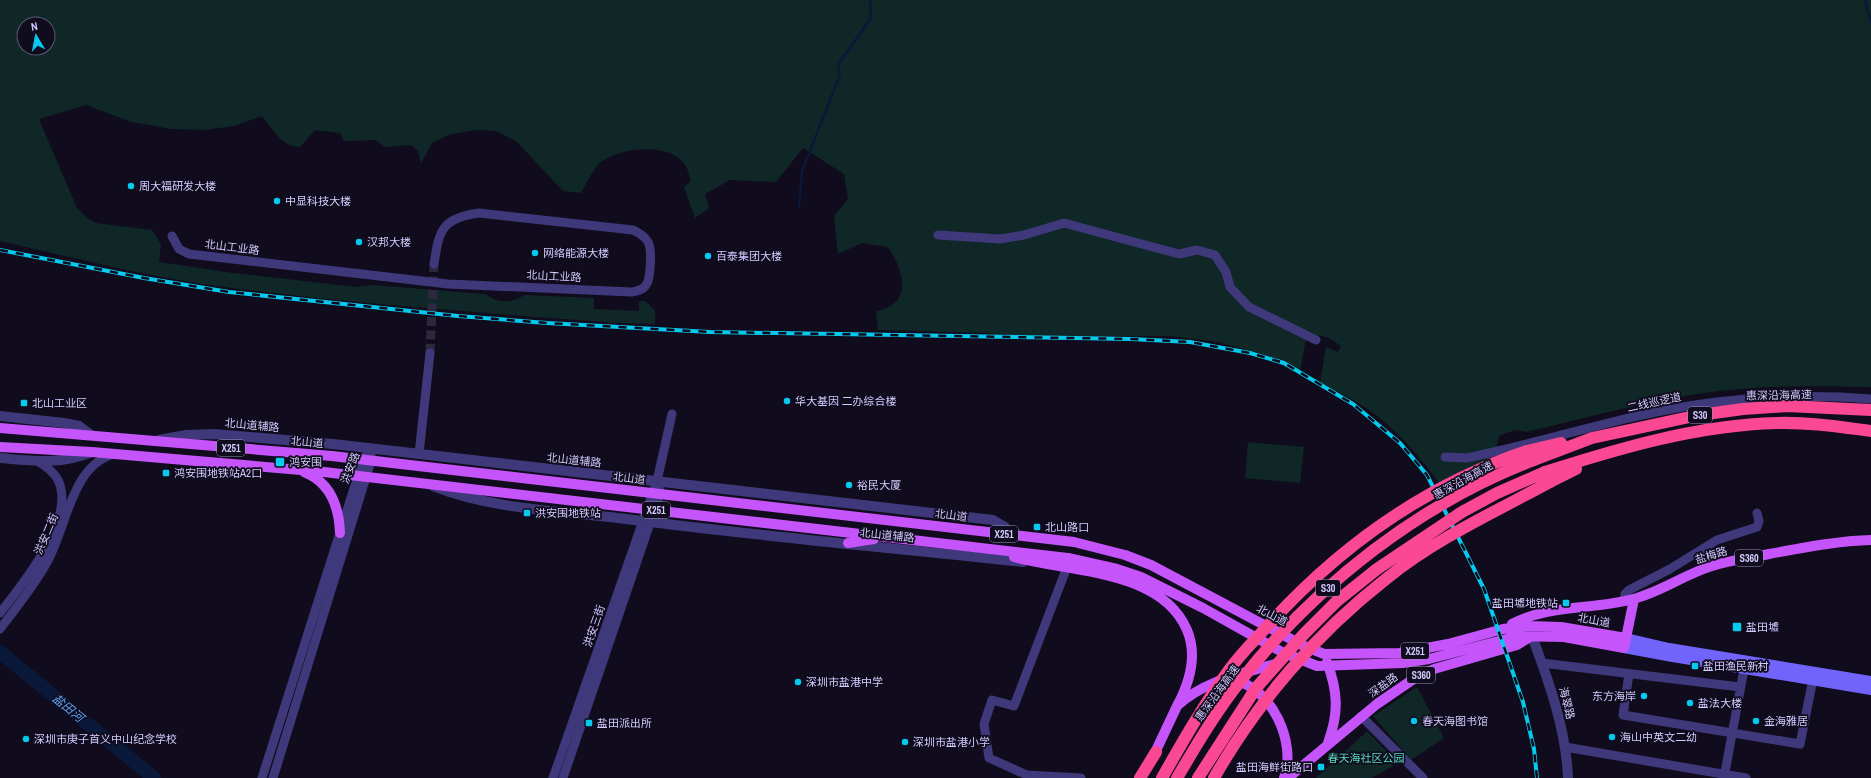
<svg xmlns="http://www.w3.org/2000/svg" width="1871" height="778" viewBox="0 0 1871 778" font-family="'Archivo Narrow','Noto Sans SC',sans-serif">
  <rect width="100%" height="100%" fill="#100c1d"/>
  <path fill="#0f2727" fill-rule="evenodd" d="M0,0h1871v387c-51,-1 -102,-2 -152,4 -66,8 -129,26 -193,41l-11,-2 -16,6 -5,22 -54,26c-21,-28 -44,-56 -74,-76 -14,-10 -31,-17 -46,-25l6,-36 12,5 3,-6c-13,-9 -19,-14 -35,-7l-6,32 -6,1 -36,-19 -40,-11 -47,-6 -137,1 -48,-4 -108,-3 -2,-19c38,-7 28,-40 12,-64l-26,-4 -24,11 -4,-38 14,-17 -4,-25 -41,-26 -27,34 -46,-2 -25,14 4,14 -14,10 -11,-31 7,-6c-2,-5 -3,-11 -5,-15 -15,-24 -65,-19 -85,-4 -7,5 -15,23 -20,31l-18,-2 -47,-50 -20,-10 -19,-1 -26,4 -19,9 -11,20 -3,-12 -7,-6 -26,2 -10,-7 -31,1 -4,-8 -25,-3 -15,17c-17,1 -28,-19 -38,-31l-28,10 -30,4 -32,-1 -41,-7 -45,-17 -47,14 38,89 10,10 9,5 56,7 9,14 -2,18 67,10 130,15 17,-2 112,9c13,9 26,10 39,1l70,3v11l45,2v-10h6l10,9v14l-37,-1c-131,-10 -263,-19 -394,-36 -75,-10 -150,-29 -224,-46zM24,24h24v24h-24z
    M1248,442l56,5 -4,36 -55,-5z
    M1417,687l27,51 -33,22 -38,-44z
    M1367,731l31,32 -26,15h-56z"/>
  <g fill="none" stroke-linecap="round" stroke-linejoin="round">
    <path stroke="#0a1839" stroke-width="2.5" d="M1865,0l6,22
      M799,207l3,-36 38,-96 -2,-10 33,-47 -1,-18"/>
    <path stroke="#0a1839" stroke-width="14" d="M0,652l154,126"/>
    <path stroke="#2d283f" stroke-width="9" stroke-dasharray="9 4.5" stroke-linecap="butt" d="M430,353l4,-89"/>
    <path stroke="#3f387b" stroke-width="9" d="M938,235l62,4 24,-4 40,-12 115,31 18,-4 18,5 11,17 4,15 19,20 67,33
      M172,236l7,13 10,5 259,30 184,8c5,-1 11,-2 14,-7 5,-6 6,-37 2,-43 -3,-6 -9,-9 -15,-12l-154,-17c-37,5 -40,17 -45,51
      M419,454l11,-101
      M1445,457l21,1c84,-17 166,-46 251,-56 51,-6 103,-7 154,-3
      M1067,567l-53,139 -22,-6 -8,24 5,34 38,17 54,3
      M1624,601l1,-7 4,-4 41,-21 47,-29 40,-13 2,-6 -2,-8
      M0,613c22,-28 77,-95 58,-133 -4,-8 -11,-13 -19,-18
      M0,629c16,-21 33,-42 46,-65 21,-35 24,-98 68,-110
      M1542,663l198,24
      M1629,674l-6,41 177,29 14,-70
      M1361,716l62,62
      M1565,747l181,31
      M262,778l101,-318 8,-11
      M273,778l98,-317v-7
      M553,778l104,-297 15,-67
      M563,778l97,-284 -1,-6
      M1724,778l20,-109"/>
    <path stroke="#3f387b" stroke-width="10" d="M0,416l64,7 15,3 12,9
      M159,440l27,-5 28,-1 119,10 660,76 12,7 4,7
      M0,458c34,3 59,7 92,-6
      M433,486c61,24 129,25 193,33 132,17 265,29 397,43
      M1532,636c17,46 34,93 36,142"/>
    <path stroke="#7064fb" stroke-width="10" d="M1626,638l43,10 202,33
      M1624,648l43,8 204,34"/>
    <path stroke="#c654fb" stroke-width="10" d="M0,428l332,28 742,86 51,13 26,10 153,81 20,8 76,-1 48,-9 55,-15 26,-3 32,1 65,11
      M0,447l92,5 232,20 744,86 49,11 24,8 62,31 79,44 35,14 86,-3 26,-4 89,-23 46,1 60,11 10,-49
      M304,472c26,10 35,34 36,61
      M848,543l26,-4
      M1014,557c54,15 147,12 173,73 11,26 3,52 -10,76
      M1512,624c37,-20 82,-14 121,-25 28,-7 52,-25 79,-33 18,-6 38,-8 57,-12 33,-6 67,-13 102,-14
      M1327,662c11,30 12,51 1,81
      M1234,680c38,8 63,63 50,98
      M1152,759l25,-53c27,-26 68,-33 102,-43
      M1288,778l89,-74 38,-26 19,-9 83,-24 13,-8"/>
    <path stroke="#fa4893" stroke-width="12" d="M1527,451l34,-8
      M1534,460l58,-22 107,-23 44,-6 44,-3 84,4
      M1545,472c75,-24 153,-47 232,-49 31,-1 63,4 94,8
      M1550,482l26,-13
      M1140,778l16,-26"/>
    <defs>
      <path id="rail" d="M0,250l144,28 85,14 229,24 89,7 163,9 421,7 59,3 60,11 34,10 69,41 47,39 27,32 57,114 39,113 11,47 3,29"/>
    </defs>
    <use href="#rail" stroke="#06c9ee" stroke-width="4"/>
    <use href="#rail" stroke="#100c1d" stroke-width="2.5" stroke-dasharray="8" stroke-linecap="butt"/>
    <path stroke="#fa4893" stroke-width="12" d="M1162,778c21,-37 42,-74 67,-108 10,-14 22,-26 34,-39 72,-81 160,-145 264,-180
      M1177,778c20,-34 40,-68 65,-99 75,-95 179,-176 292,-219
      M1198,778l58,-90 48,-54 33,-33 40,-32 85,-57 35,-19 48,-21
      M1214,778c43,-76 103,-145 172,-199 49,-40 109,-67 164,-97"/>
  </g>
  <g fill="#06c9ee" stroke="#100c1d" stroke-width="1.5">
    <circle cx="131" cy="186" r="4"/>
    <circle cx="277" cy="201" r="4"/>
    <circle cx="359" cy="242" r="4"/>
    <circle cx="535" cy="253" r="4"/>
    <circle cx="708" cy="256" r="4"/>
    <circle cx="787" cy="401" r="4"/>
    <rect x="20" y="399" width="8" height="8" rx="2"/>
    <rect x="275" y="457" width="10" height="10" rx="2"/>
    <rect x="162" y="469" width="8" height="8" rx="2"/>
    <circle cx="849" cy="485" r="4"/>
    <rect x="523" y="509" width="8" height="8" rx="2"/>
    <rect x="1033" y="523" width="8" height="8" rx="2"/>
    <rect x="1562" y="599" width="8" height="8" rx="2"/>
    <rect x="1732" y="622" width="10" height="10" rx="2"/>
    <rect x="1691" y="662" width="8" height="8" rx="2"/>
    <circle cx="798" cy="682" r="4"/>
    <circle cx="1644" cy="696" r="4"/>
    <circle cx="1690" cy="703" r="4"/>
    <circle cx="1414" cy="721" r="4"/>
    <circle cx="1756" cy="721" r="4"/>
    <rect x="585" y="719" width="8" height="8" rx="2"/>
    <circle cx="1612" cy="737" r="4"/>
    <circle cx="26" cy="739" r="4"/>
    <circle cx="905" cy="742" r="4"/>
    <rect x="1317" y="763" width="8" height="8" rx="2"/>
  </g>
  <g text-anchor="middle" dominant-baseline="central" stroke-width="3.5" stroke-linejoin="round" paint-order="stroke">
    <g fill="#100c1d" stroke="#9891ba" stroke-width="1">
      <rect x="1688" y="407" width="24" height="16" rx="3"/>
      <rect x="217" y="440" width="28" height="16" rx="3"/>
      <rect x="642" y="502" width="28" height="16" rx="3"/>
      <rect x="990" y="526" width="28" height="16" rx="3"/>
      <rect x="1735" y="550" width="28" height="16" rx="3"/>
      <rect x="1316" y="580" width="24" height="16" rx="3"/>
      <rect x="1401" y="643" width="28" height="16" rx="3"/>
      <rect x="1407" y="667" width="28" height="16" rx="3"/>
    </g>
    <g font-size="10" font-weight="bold" fill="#d3cafe">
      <text x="1700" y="415">S30</text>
      <text x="231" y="448">X251</text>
      <text x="656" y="510">X251</text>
      <text x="1004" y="534">X251</text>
      <text x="1749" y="558">S360</text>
      <text x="1328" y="588">S30</text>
      <text x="1415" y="651">X251</text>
      <text x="1421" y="675">S360</text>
    </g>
    <g font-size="11" fill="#d3cafe" stroke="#100c1d" text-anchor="start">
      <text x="139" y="186">周大福研发大楼</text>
      <text x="285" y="201">中显科技大楼</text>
      <text x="367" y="242">汉邦大楼</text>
      <text x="543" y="253">网络能源大楼</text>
      <text x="716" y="256">百泰集团大楼</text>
      <text x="795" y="401">华大基因 二办综合楼</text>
      <text x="32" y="403">北山工业区</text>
      <text x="289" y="462">鸿安围</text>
      <text x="174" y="473">鸿安围地铁站A2口</text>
      <text x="857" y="485">裕民大厦</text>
      <text x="535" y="513">洪安围地铁站</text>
      <text x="1045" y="527">北山路口</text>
      <text x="1558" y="603" text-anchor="end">盐田墟地铁站</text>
      <text x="1746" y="627">盐田墟</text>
      <text x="1703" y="666">盐田渔民新村</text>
      <text x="806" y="682">深圳市盐港中学</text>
      <text x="1636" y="696" text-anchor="end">东方海岸</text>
      <text x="1698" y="703">盐法大楼</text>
      <text x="1422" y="721">春天海图书馆</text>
      <text x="1764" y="721">金海雅居</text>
      <text x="597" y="723">盐田派出所</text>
      <text x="1620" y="737">海山中英文二幼</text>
      <text x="34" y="739">深圳市庚子首义中山纪念学校</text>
      <text x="913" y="742">深圳市盐港小学</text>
      <text x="1313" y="767" text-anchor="end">盐田海鲜街路口</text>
    </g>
    <g font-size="11" fill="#d3cafe" stroke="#100c1d">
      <text transform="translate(232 247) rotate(7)">北山工业路</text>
      <text transform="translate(554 276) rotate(3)">北山工业路</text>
      <text transform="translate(1779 395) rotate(-1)">惠深沿海高速</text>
      <text transform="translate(1654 402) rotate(-12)">二线巡逻道</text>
      <text transform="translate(252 425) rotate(5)">北山道辅路</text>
      <text transform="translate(307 442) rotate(5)">北山道</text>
      <text transform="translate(574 460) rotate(6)">北山道辅路</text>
      <text transform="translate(350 468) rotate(-69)">洪安路</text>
      <text transform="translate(629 478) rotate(7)">北山道</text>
      <text transform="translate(1463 480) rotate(-29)">惠深沿海高速</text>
      <text transform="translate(951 515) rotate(7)">北山道</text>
      <text transform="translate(46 534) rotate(-67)">洪安二街</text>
      <text transform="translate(887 535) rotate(6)">北山道辅路</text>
      <text transform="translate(1711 555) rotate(-17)">盐梅路</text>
      <text transform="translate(1272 615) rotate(28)">北山道</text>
      <text transform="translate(1594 620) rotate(10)">北山道</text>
      <text transform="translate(594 626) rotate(-71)">洪安三街</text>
      <text transform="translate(1383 685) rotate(-36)">深盐路</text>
      <text transform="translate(1217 693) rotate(-54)">惠深沿海高速</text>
      <text transform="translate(1567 703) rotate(76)">海翠路</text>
    </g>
    <g font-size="11" fill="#59dbc2" stroke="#100c1d">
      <text x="1366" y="758">春天海社区公园</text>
    </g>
    <g font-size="12" font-style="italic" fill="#5ba7fb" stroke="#100c1d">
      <text transform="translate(68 708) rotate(39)">盐田河</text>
    </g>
  </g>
  <g transform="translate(36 36) rotate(350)"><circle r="19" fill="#100c1d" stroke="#5e5877"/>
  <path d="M0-3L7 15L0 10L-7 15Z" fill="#06c9ee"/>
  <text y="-6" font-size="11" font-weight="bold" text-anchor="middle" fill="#d3cafe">N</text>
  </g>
</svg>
